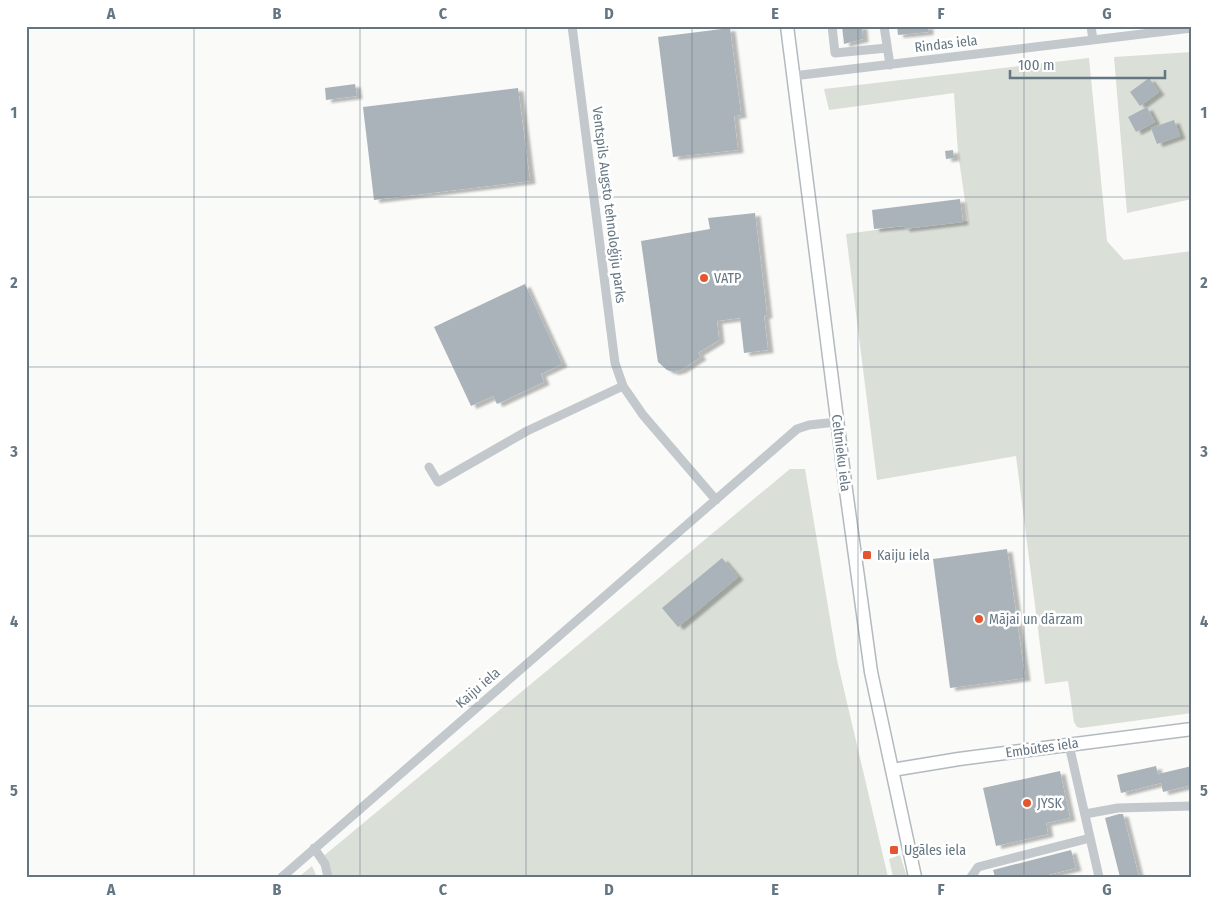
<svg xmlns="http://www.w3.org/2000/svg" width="1218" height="903" viewBox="0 0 1218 903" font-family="'Fira Sans Condensed',sans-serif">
  <defs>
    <filter id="shadow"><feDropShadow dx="5.5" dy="3" stdDeviation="1" flood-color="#0004"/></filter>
  </defs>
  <rect width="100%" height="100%" fill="#fafaf8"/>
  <path fill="#dadfd7" d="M1192,52v147l-65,14 -13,-156z
    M1089,58l18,183 17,19 68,-9v462l-111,15 -4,-1 -3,-5 -6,-41 -23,3 -29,-228 -139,24 -31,-246 58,-8v3l64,-8 -10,-68 -4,-60 -125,17 -5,-21z
    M790,469h15l32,191 51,217h-559l-9,-18z
    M900,855l7,22h-14l-4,-18z
    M312,866l5,11h-18z"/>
  <path fill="#aab3b9" filter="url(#shadow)" d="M842,26h20l1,13 -19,5z
    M897,26h31v6l-30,3z
    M730,28l11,87 -7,1 4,34 -65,7 -15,-120z
    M1149,78l10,14 -19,14 -10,-14z
    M355,84l2,12 -31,4 -1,-12z
    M518,88l12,93 -156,19 -11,-93z
    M1147,107l8,15 -19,10 -8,-15z
    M1174,120l6,16 -23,8 -6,-16z
    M953,150l1,8 -8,1 -1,-8z
    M960,199l3,23 -59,7v-3l-30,3 -2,-19z
    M755,213l12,102 -3,1 4,34 -24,3 -4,-35 -23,3 2,19 -21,13 3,4 -20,13 -7,2 -7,-2 -9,-8 -1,-6 -16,-115 69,-12 -2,-11z
    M525,284l37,80 -21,10 3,8 -47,22 -4,-8 -22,10 -37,-79z
    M1007,549l18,129 -75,10 -17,-129z
    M722,558l16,19 -60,50 -16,-19z
    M1156,766l2,8 34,-8v19l-29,7 -2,-9 -40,10 -4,-18z
    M1060,771l10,47 -24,5 2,11 -52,12 -13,-58z
    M1119,814h4l16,63h-19l-15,-59z
    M1071,850l5,18 -36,9h-45l-2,-7z"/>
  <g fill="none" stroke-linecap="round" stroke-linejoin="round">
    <defs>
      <path id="secondary" d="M787,26l59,464 25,182 44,205
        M892,770l67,-11 233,-30"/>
    </defs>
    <use href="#secondary" stroke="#b3babf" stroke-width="15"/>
    <path stroke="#c3c8cc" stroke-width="9" d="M572,26l43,337 8,23 20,29 73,85
      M832,26l3,27 52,-5
      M884,26l6,39
      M1091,26l2,14
      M793,76l399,-48
      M429,467l9,15 89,-51 96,-45
      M1069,745l30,132
      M1085,814l33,-6 74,-2
      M314,848l11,16 3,13
      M282,877l515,-448 12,-4 28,-3
      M971,877l7,-10 112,-29"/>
    <use href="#secondary" stroke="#fff" stroke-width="12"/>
  </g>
  <path fill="none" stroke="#657683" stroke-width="1" stroke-opacity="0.55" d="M194,26v851M360,26v851M526,26v851M692,26v851M858,26v851M1024,26v851M26,197h1166M26,367h1166M26,536h1166M26,706h1166"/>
  <g fill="#e4572e" stroke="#fff" stroke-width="2">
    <circle cx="704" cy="278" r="5"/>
    <rect x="862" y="550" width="10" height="10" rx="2.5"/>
    <circle cx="979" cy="619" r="5"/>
    <circle cx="1027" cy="803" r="5"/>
    <rect x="889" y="845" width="10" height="10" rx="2.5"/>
  </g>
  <g text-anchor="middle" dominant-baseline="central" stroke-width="5" stroke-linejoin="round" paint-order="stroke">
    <g font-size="14" fill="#657683" stroke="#fff">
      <text transform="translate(946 44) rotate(-7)">Rindas iela</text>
      <text transform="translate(609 205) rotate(83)">Ventspils Augsto tehnoloģiju parks</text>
      <text transform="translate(841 453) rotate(83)">Celtnieku iela</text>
      <text transform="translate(478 688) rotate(-41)">Kaiju iela</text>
      <text transform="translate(1042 748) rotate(-8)">Embūtes iela</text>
    </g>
    <g font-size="14" fill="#657683" stroke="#fff" text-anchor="start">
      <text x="714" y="278">VATP</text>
      <text x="877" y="555">Kaiju iela</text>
      <text x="989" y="619">Mājai un dārzam</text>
      <text x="1037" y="803">JYSK</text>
      <text x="904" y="850">Ugāles iela</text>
    </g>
  </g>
  <rect width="1218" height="903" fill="none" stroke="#ffffff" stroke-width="55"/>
  <path d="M1010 70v8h155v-8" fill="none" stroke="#657683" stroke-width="2.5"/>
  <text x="1018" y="70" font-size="15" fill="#657683" stroke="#ffffff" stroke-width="4" paint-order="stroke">100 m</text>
  <rect x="28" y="28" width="1162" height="848" fill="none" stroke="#657683" stroke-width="2"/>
  <g font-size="16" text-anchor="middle" font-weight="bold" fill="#657683">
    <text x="111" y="19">A</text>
    <text x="277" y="19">B</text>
    <text x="443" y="19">C</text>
    <text x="609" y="19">D</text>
    <text x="775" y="19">E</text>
    <text x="941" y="19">F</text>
    <text x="1107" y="19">G</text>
    <text x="14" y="118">1</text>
    <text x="1204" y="118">1</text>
    <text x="14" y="288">2</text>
    <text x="1204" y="288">2</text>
    <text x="14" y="457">3</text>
    <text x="1204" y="457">3</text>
    <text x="14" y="627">4</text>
    <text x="1204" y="627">4</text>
    <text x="14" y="796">5</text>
    <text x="1204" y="796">5</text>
    <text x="111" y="895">A</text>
    <text x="277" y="895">B</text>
    <text x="443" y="895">C</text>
    <text x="609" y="895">D</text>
    <text x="775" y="895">E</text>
    <text x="941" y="895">F</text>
    <text x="1107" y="895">G</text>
  </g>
</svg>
